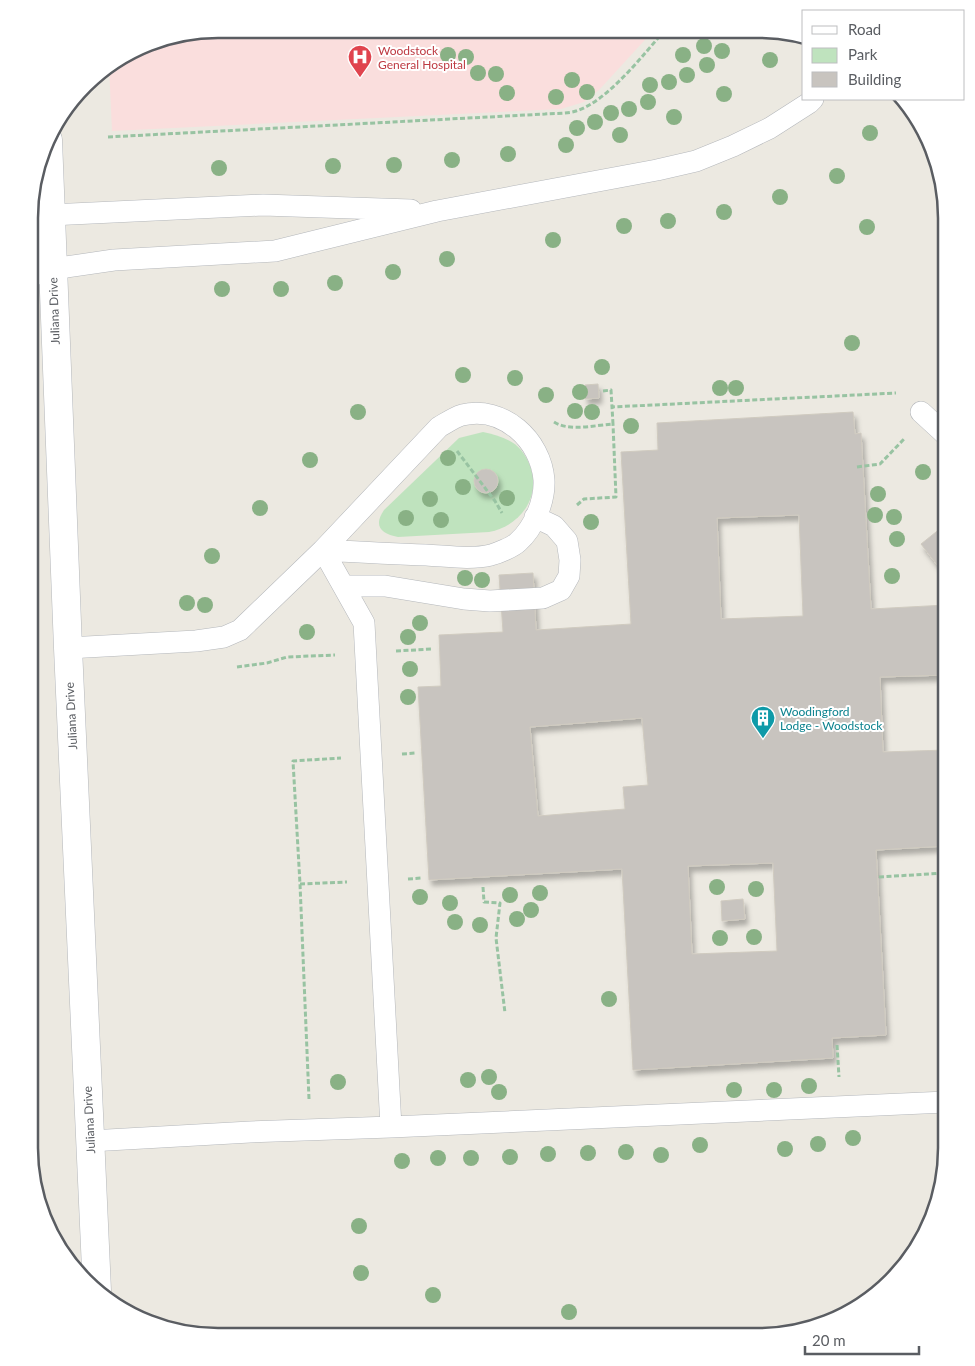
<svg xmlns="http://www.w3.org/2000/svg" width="975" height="1366" viewBox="0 0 975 1366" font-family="Lato,sans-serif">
  <defs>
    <filter id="shadow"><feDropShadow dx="3" dy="5.5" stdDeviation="2.5" flood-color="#0004"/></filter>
  </defs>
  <rect width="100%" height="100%" fill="#ece9e1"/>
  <path fill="#fadedd" d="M218,29l436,1 -55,60 -15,12 -23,7 -449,22 -3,-65 48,-27z"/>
  <path fill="#bfe3be" d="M483,432c13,3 29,7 38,18 26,33 8,74 -32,82l-91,5c-17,-3 -25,-11 -14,-27l75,-72z"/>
  <path fill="#c8c4bf" stroke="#d0cbc0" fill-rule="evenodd" filter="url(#shadow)" d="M598,384l1,14 -14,1v-14z
    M853,412l2,22 6,-1 10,176 75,-4v70l-66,2 3,75 63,-2v96l-70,4 10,185 -54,3 1,20 -200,12 -11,-201 -193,11 -11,-193 23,-1 -2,-51 64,-3 -4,-57 34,-2 3,57 95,-6 -10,-172 37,-2 -1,-27zM799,515l4,101 -82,3 -4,-101zM642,718l6,67 -25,2 2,22 -87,7 -8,-89zM773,863l4,88 -85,3 -4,-88z
    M474 481a12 12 0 1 1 24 0a12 12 0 1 1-24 0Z
    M946,524v35l-8,7 -17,-22z
    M743,899l2,20 -23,2 -1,-20z"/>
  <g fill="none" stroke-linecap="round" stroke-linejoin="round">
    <defs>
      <path id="service" d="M50,215l213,-10 148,5
        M52,269l62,-9 161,-9 162,-40 220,-41 39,-9 37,-15 37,-18 39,-25 4,-4
        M921,412l25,23
        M344,586h41l79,13 26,2 53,-3 18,-8 8,-14 1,-16 -3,-19 -13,-15 -19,-9
        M68,648l128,-7 28,-4 16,-7 83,-80c34,2 69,4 103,5 21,1 44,5 65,0 7,-2 22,-8 27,-13 16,-14 27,-41 26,-62 -3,-40 -41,-75 -82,-65 -7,2 -16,8 -23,12l-116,123 41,73 27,504
        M90,1141l160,-9 141,-5 555,-25"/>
      <path id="minor" d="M30,271l22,-2"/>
      <path id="tertiary" d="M48,140l20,508 29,643"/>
    </defs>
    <use href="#service" stroke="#b4b7bb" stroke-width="22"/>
    <use href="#minor" stroke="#b4b7bb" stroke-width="29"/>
    <use href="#tertiary" stroke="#b4b7bb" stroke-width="29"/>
    <path stroke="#98c3a2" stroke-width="3" stroke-dasharray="5 2.5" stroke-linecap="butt" d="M108,137l437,-23c10,-1 22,0 31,-3 32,-10 67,-56 89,-81
      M603,391l8,-1 1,17
      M554,422c16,10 41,3 59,2l-1,-17 284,-14
      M457,451l38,50 7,12
      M857,467l23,-3 25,-26
      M577,505l7,-6 32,-2 -3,-73
      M396,651l36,-2
      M237,667l30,-4 20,-6 48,-2
      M402,754l14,-1
      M879,877l67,-4
      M408,879l14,-1
      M300,884l47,-2
      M483,887l1,15 16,1 -4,35 9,75
      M837,1045l2,32
      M309,1099l-9,-215 -7,-123 48,-3"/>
    <use href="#service" stroke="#fff" stroke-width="21"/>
    <use href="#minor" stroke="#fff" stroke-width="28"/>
    <use href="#tertiary" stroke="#fff" stroke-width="28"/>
  </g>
  <g fill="#89b185">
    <circle cx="704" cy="46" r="8"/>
    <circle cx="722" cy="51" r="8"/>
    <circle cx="448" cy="55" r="8"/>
    <circle cx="683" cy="55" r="8"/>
    <circle cx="466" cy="57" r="8"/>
    <circle cx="770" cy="60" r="8"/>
    <circle cx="707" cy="65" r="8"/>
    <circle cx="478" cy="73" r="8"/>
    <circle cx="496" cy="74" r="8"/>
    <circle cx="687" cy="75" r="8"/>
    <circle cx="572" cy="80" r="8"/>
    <circle cx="669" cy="82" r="8"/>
    <circle cx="650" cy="85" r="8"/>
    <circle cx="587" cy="92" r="8"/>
    <circle cx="507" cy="93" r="8"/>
    <circle cx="724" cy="94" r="8"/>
    <circle cx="556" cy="97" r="8"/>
    <circle cx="648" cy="102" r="8"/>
    <circle cx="629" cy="109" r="8"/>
    <circle cx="611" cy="113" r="8"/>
    <circle cx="674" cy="117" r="8"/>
    <circle cx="595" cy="122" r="8"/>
    <circle cx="577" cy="128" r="8"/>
    <circle cx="870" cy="133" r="8"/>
    <circle cx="620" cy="135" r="8"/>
    <circle cx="566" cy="145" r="8"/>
    <circle cx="508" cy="154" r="8"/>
    <circle cx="452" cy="160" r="8"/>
    <circle cx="394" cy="165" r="8"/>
    <circle cx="333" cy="166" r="8"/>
    <circle cx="219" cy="168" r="8"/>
    <circle cx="837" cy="176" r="8"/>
    <circle cx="780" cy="197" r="8"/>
    <circle cx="724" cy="212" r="8"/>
    <circle cx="668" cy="221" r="8"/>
    <circle cx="624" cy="226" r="8"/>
    <circle cx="867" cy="227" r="8"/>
    <circle cx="553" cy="240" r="8"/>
    <circle cx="447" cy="259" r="8"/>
    <circle cx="393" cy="272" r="8"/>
    <circle cx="335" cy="283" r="8"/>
    <circle cx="222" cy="289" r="8"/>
    <circle cx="281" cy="289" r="8"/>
    <circle cx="852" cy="343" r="8"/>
    <circle cx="602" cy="367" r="8"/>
    <circle cx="463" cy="375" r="8"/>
    <circle cx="515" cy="378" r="8"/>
    <circle cx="720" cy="388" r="8"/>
    <circle cx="736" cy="388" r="8"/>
    <circle cx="580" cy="392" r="8"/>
    <circle cx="546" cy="395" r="8"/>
    <circle cx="575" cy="411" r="8"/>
    <circle cx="358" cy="412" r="8"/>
    <circle cx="592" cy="412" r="8"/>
    <circle cx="631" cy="426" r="8"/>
    <circle cx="448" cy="458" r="8"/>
    <circle cx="310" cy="460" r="8"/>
    <circle cx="923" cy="472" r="8"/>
    <circle cx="463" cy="487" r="8"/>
    <circle cx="878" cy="494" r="8"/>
    <circle cx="507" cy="498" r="8"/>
    <circle cx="430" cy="499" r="8"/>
    <circle cx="260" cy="508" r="8"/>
    <circle cx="875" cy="515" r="8"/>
    <circle cx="894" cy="517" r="8"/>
    <circle cx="406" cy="518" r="8"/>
    <circle cx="441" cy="520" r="8"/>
    <circle cx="591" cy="522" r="8"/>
    <circle cx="897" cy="539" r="8"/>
    <circle cx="212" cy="556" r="8"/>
    <circle cx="892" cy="576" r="8"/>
    <circle cx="465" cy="578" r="8"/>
    <circle cx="482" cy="580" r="8"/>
    <circle cx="187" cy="603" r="8"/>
    <circle cx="205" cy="605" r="8"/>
    <circle cx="420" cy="623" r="8"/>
    <circle cx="307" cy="632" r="8"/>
    <circle cx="408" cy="637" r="8"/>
    <circle cx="410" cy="669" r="8"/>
    <circle cx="408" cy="697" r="8"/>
    <circle cx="717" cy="887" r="8"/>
    <circle cx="756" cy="889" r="8"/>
    <circle cx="540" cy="893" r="8"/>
    <circle cx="510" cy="895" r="8"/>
    <circle cx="420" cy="897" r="8"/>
    <circle cx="450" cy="903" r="8"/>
    <circle cx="531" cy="910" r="8"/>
    <circle cx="517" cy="919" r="8"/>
    <circle cx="455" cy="922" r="8"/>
    <circle cx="480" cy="925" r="8"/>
    <circle cx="754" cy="937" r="8"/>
    <circle cx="720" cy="938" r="8"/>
    <circle cx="609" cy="999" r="8"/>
    <circle cx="489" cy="1077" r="8"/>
    <circle cx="468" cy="1080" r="8"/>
    <circle cx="338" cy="1082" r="8"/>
    <circle cx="809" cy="1086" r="8"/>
    <circle cx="734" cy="1090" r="8"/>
    <circle cx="774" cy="1090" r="8"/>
    <circle cx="499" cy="1092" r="8"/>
    <circle cx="853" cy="1138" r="8"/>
    <circle cx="818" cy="1144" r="8"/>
    <circle cx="700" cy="1145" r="8"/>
    <circle cx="785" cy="1149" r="8"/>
    <circle cx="626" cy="1152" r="8"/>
    <circle cx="588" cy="1153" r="8"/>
    <circle cx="548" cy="1154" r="8"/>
    <circle cx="661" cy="1155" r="8"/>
    <circle cx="510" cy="1157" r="8"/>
    <circle cx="438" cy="1158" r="8"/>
    <circle cx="471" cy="1158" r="8"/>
    <circle cx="402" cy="1161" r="8"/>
    <circle cx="359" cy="1226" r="8"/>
    <circle cx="361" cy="1273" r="8"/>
    <circle cx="433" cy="1295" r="8"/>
    <circle cx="569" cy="1312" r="8"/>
  </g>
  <defs>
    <symbol id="hospital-pin" viewBox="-11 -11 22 30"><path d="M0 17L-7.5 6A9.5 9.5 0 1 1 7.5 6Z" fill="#e0444e" stroke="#fff"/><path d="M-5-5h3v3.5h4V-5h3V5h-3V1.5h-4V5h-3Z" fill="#fff"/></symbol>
    <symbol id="building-pin" viewBox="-11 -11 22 30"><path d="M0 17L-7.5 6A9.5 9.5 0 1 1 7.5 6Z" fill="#0f9aa8" stroke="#fff"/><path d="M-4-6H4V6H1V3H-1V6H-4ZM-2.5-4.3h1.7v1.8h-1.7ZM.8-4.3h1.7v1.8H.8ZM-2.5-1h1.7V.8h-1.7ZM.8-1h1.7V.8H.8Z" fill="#fff"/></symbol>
  </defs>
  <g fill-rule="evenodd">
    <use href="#hospital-pin" x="346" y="43" width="28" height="38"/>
    <use href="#building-pin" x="749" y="704" width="28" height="38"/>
  </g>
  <g text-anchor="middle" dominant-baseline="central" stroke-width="4" stroke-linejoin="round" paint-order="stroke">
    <g font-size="12" fill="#be3a42" stroke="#fff" text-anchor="start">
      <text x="378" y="50">Woodstock<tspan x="378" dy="14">General Hospital</tspan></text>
    </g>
    <g font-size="12" fill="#5a5d62" stroke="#fff">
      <text transform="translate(54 311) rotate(-92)">Juliana Drive</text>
      <text transform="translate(71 716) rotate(-93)">Juliana Drive</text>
      <text transform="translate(89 1120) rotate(-93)">Juliana Drive</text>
    </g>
    <g font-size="12" fill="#0d838f" stroke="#fff" text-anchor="start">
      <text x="780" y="711">Woodingford<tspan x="780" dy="14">Lodge - Woodstock</tspan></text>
    </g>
  </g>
  <path d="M0 0H975V1366H0ZM218 38H758A180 180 0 0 1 938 218V1148A180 180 0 0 1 758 1328H218A180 180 0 0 1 38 1148V218A180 180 0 0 1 218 38Z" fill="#fff" fill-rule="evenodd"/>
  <path fill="none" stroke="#5a5d62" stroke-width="2.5" d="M218 38H758A180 180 0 0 1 938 218V1148A180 180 0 0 1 758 1328H218A180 180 0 0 1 38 1148V218A180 180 0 0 1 218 38Z"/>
  <rect x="802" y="10" width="162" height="90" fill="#ffffff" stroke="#bdbec0"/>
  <rect x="812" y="26" width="25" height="8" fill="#ffffff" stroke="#bdbec0"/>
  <text x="848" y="35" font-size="15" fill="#5a5d62">Road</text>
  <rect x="812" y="48" width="25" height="15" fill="#bfe3be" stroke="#bdbec0"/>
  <text x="848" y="60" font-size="15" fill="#5a5d62">Park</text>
  <rect x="812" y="72" width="25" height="15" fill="#c8c4bf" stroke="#bdbec0"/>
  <text x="848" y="85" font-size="15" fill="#5a5d62">Building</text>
  <path d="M805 1346v8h114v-8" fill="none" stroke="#5a5d62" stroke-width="2.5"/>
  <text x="812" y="1346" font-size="15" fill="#5a5d62" stroke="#ffffff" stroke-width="4" paint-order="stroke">20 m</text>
</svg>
